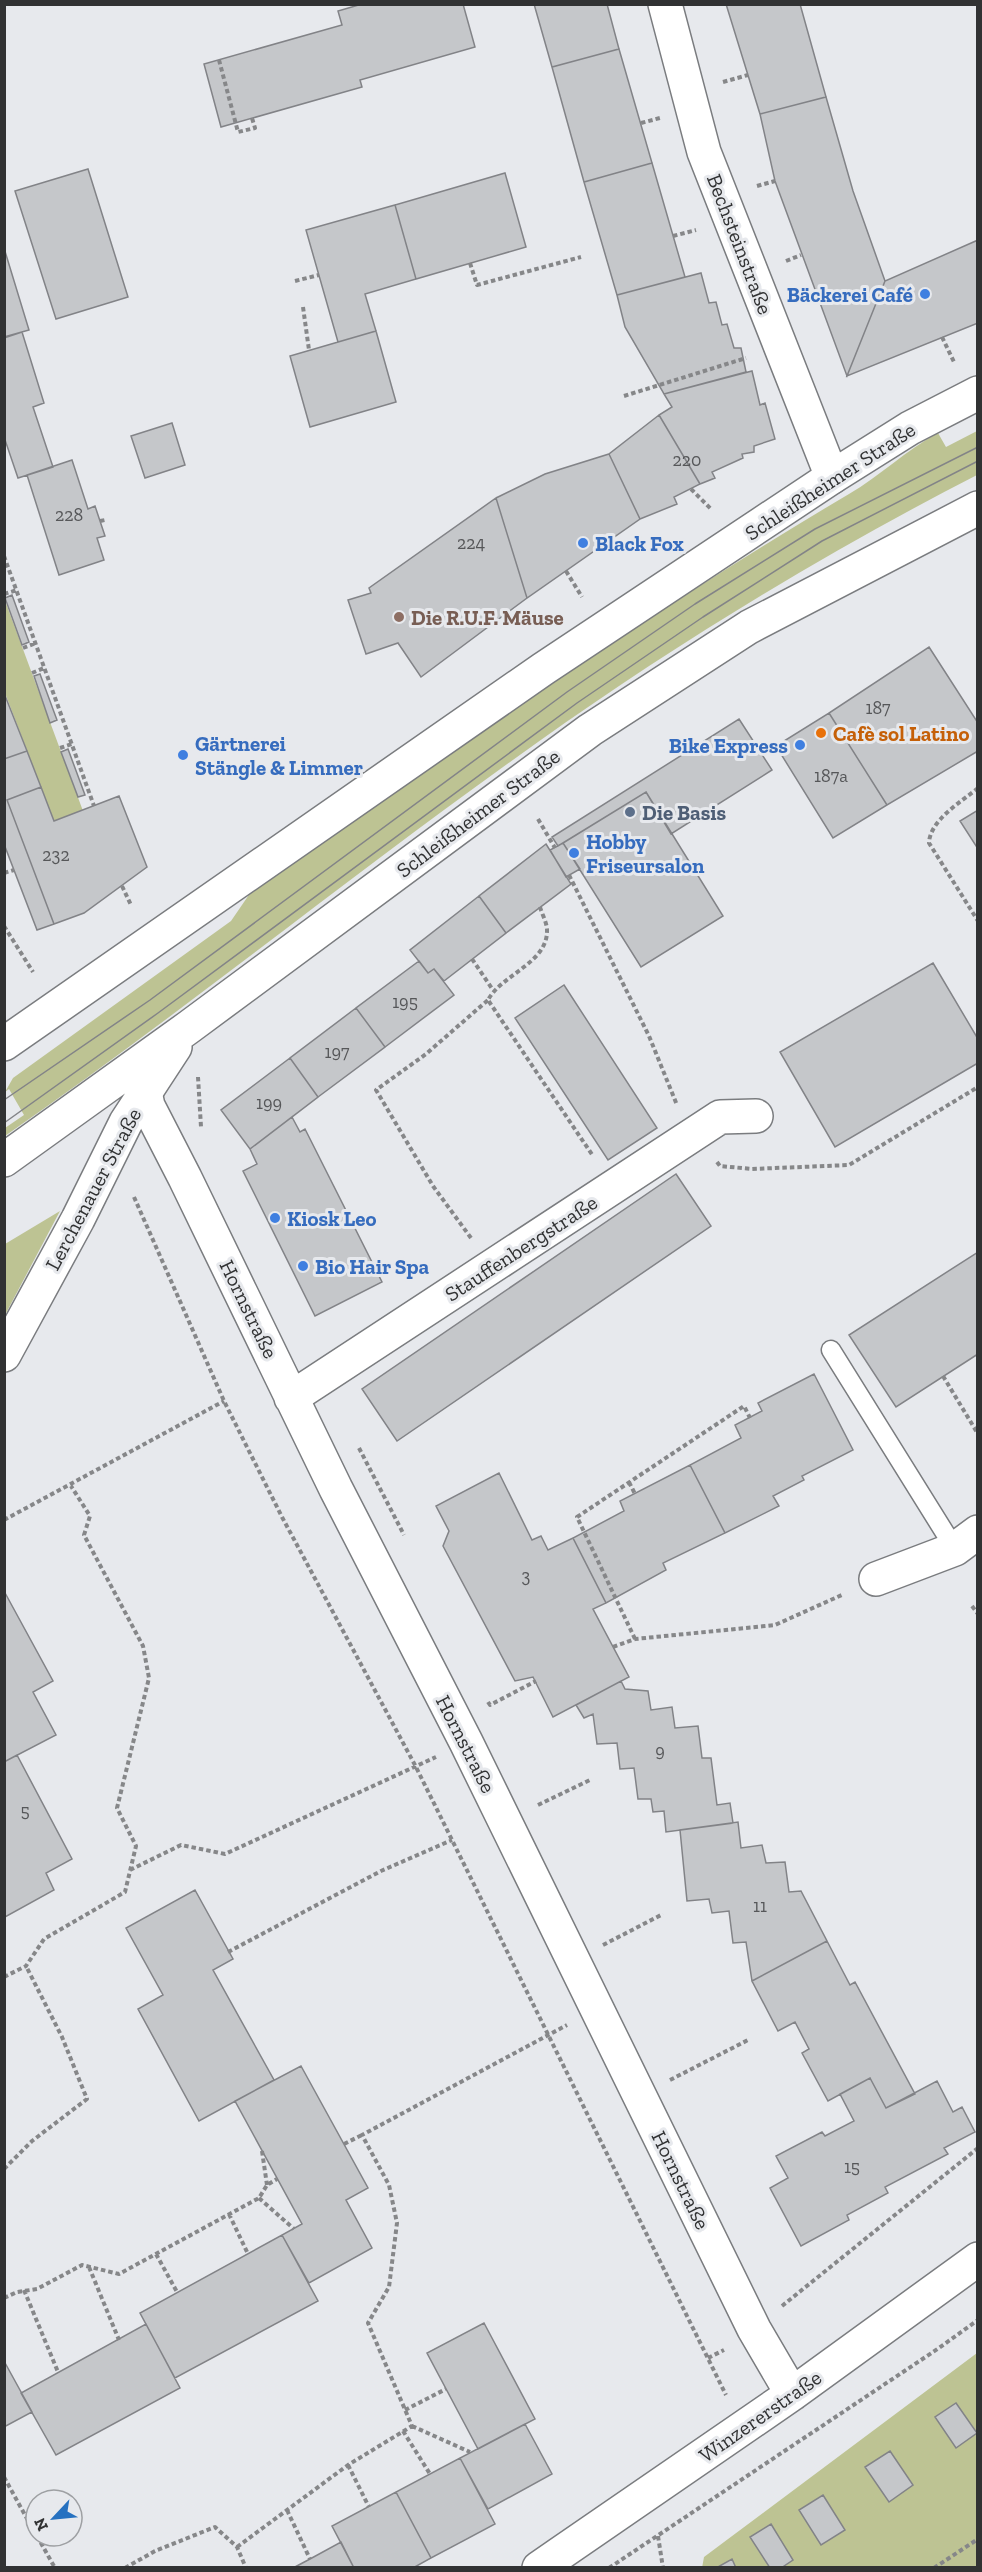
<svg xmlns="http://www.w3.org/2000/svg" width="982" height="2572" viewBox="0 0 982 2572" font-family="'Zilla Slab',serif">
  <rect width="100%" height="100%" fill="#e7e9ed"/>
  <path fill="#bdc393" d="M977,431v44c-152,78 -300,168 -439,267 -181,128 -352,268 -533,394v-8l19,-13 -15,-26 -4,3 8,-14 218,-157 24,-35c196,-134 389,-271 594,-392 31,-18 57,-44 89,-61l8,14z
    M4,598l79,213 -29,10 -49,-128z
    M60,1211l-55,104v-71z
    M977,2353v214l-275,1 2,-11z"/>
  <path fill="#c5c7ca" stroke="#828387" stroke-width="1.5" d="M362,4h101l12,43 -115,33 2,7 -141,40 -17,-63 138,-39 -4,-14z
    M534,4h73l12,45 -67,18z
    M726,4h74l26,93 -66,17z
    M619,49l33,114 -68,19 -32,-115z
    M826,97l27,94 32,90 -38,95 -72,-195 -15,-67z
    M652,163l33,114 -68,18 -33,-113z
    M88,169l40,128 -72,22 -41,-128z
    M505,173l21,74 -110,32 -21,-74z
    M395,205l21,74 -51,15 11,37 -38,11 -32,-112z
    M978,240v83l-131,53 38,-95z
    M4,248l25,82 -25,7z
    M701,273l8,30 7,-1 6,23 5,-1 7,24h7l5,24 -82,22 -39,-67 -8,-32z
    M376,331l20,71 -86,25 -20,-71z
    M22,332l22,71 -11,4 20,60 -35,11 -14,-41v-99z
    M752,371l8,34 5,-2 10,36 -21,7v6l-12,2 1,4 -31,14 3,6 -15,6 -41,-69 13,-8 -8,-13z
    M659,415l41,69 -26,13 3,7 -37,15 -31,-65z
    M172,423l13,42 -40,13 -14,-42z
    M609,454l31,65 -113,79 -31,-100 49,-24z
    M72,460l16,49 7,-3 10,30 -8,2 7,22 -45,15 -32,-100z
    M496,498l31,100 -106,79 -23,-34 -32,11 -18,-54 23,-7 -2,-5z
    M12,595l17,47 -7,3 -17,-47z
    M929,647l49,76v28l-91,54 -58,-92z
    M40,674l17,46 -7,3 -16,-47z
    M4,693l23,58 -23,8z
    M829,713l58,92 -54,33 -57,-92z
    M739,719l33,51 -101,64 -25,-42 -88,54 -6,-9z
    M68,749l17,46 -7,2 -17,-45z
    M27,751l14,36 -34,13 47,124 -17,6 -33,-86v-85z
    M41,787l13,34 65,-25 28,71 -63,46 -30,11 -47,-124z
    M646,792l77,124 -82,51 -78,-124z
    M978,810v39l-18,-28z
    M563,843l17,26 -14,8 -16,-27z
    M546,844l25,40 -65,49 -27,-37z
    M479,896l27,37 -62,48 -10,-12 -6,4 -18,-23z
    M419,961l9,12 6,-4 20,26 -69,52 -29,-39z
    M933,963l45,76v24l-143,84 -55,-95z
    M564,985l93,143 -49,32 -93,-142z
    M356,1008l29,39 -67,50 -28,-39z
    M290,1058l28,39 -68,52 -29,-39z
    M292,1117l8,15 5,-3 77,153 -67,34 -72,-145 14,-7 -7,-15z
    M676,1174l35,52 -314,215 -35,-52z
    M978,1252v102l-82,53 -47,-72z
    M814,1374l39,76 -51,26 2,4 -31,16 6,10 -54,27 -35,-68 51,-27 -6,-13 27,-14 -4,-8z
    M690,1465l35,68 -62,30 3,7 -60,33 -33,-65 51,-27 -4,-10z
    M499,1473l33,67 9,-4 7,14 25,-12 33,65 -13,6 36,68 -76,40 -20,-40 -18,4 -72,-135 6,-15 -13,-25z
    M4,1591l49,90 -20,11 23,43 -52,27z
    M621,1681l4,8 23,2 3,19 21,-3 3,21 23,-2 4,32h9l6,47 13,-2 3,20 -67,9 -2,-21 -11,1 -2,-13h-13l-4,-31 -14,1 -3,-26 -20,1 -4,-30 -9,4 -8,-13z
    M17,1755l55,104 -26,14 8,17 -49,27 -1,-155z
    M738,1822l3,26 21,-3 4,18 19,-1 4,30 12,-1 26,50 -75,40 -6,-39 -13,1 -4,-32 -17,2 -3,-14 -22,2 -7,-71z
    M195,1890l38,69 -20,11 61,110 -75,41 -61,-112 25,-14 -37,-67z
    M827,1941l23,44 5,-3 60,112 -29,14 -16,-30 -42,23 -26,-48 7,-4 -14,-27 -17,9 -26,-50z
    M301,2066l67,122 -22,12 26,48 -63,35 -27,-48 20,-11 -67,-123z
    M870,2078l16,30 51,-27 16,31 9,-5 13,25 -31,16 4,6 -63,33 3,6 -41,22 2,5 -48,26 -31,-58 18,-10 -12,-22 46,-24 3,4 29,-15 -14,-27z
    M282,2235l36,66 -143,77 -35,-65z
    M484,2323l51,96 -57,30 -51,-96z
    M146,2324l34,64 -124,67 -35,-62z
    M4,2361l28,51 -28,15z
    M956,2403l21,30 -21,15 -21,-31z
    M525,2424l27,50 -64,35 -28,-51z
    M890,2451l23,34 -24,17 -24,-35z
    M460,2458l35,66 -64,34 -35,-66z
    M396,2492l35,66 -18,10h-59l-22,-42z
    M823,2495l22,35 -24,15 -22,-35z
    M771,2524l22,36 -12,8h-11l-20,-31z
    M341,2542l13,26h-61l17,-9z
    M732,2559l4,9h-20z"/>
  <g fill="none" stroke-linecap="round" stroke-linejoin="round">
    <defs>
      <path id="service" d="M831,1350l124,199"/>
      <path id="minor" d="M665,4l39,148 128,325
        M145,1092l3,14 37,72 151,311 130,253 288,587 38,65
        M291,1398l429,-281 36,-1
        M876,1579l79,-30 23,-17
        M539,2568l253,-174 186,-135"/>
      <path id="secondary" d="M4,1044l539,-375 289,-192 78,-49 68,-35
        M4,1160l185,-133 401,-297 159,-103 229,-119
        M4,1355l74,-136 48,-97 49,-75"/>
    </defs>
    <use href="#service" stroke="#7a7c7f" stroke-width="21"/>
    <use href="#minor" stroke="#7a7c7f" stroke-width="36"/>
    <use href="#secondary" stroke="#7a7c7f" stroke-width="36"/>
    <path stroke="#868789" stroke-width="4" stroke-dasharray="4.5 3" stroke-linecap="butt" d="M219,60l19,72 17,-4 -3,-10
      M723,82l25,-7
      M641,123l19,-5
      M757,186l18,-5
      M673,236l23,-6
      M786,261l15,-6
      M470,263l7,22 104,-28
      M295,281l24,-6
      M303,307l6,43
      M942,337l13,27
      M624,396l122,-38
      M691,489l20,20
      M100,521l5,-1
      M4,556l90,250
      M566,571l16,26
      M4,594l13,-4
      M23,648l13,-5
      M32,673l12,-5
      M60,748l12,-4
      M978,788c-17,14 -48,32 -49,55l49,78
      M538,819l17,29
      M4,873l10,-3
      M569,875l80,161 28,69
      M122,886l9,19
      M540,907c2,7 7,16 7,23 1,33 -45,44 -59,70l105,156
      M4,926l29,46
      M472,959l21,31
      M198,1077l3,50
      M717,1162l3,4 32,3 97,-4 129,-78
      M134,1197l90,204 58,116 134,250 310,628
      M471,1238l-38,-52 -57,-96 50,-36 62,-54
      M943,1376l35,58
      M359,1448l45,87
      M629,1482l6,12
      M4,1520l220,-119
      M972,1606l6,8
      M635,1639l-58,-122 167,-111 6,12
      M613,1647l22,-8 140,-14 69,-31
      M488,1702l2,3 46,-24
      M538,1805l52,-25
      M130,1870l51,-25 44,9 211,-97
      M603,1945l60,-31
      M228,1952l153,-81 71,-31
      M4,1977l22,-11 18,-27 81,-47 11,-46 -19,-38 32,-130 -6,-32 -59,-111 6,-19 -19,-30
      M670,2080l80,-41
      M344,2144l18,-9
      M262,2151l5,34
      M4,2169l28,-28 55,-42 -25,-62 -36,-71
      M259,2198l35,31
      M229,2214l19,40
      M156,2254l21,38
      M89,2267l30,73
      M24,2290l34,82
      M4,2298l13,-6 20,-3 45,-24 37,9 140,-76 8,-13 10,-6
      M782,2306l196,-158
      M708,2358l16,-8
      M405,2410l41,-21
      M412,2426l58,26
      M403,2431l27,43
      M348,2465l21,42
      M4,2477l32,58
      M287,2510l23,49
      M37,2536l18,32
      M658,2536l5,32
      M237,2547l111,-82 64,-39 -44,-103 21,-36 8,-64 -8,-38 -27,-50 205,-110
      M125,2568l30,-17 60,-24 22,20 9,21
      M609,2568l330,-220 39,-28
      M934,2568l44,-29"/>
    <use href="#service" stroke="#fff" stroke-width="18"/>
    <use href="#minor" stroke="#fff" stroke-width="33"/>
    <use href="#secondary" stroke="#fff" stroke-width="33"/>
    <path stroke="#838487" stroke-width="1.5" d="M4,1100l146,-100 417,-308 128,-88 120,-75 163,-82
      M4,1123l154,-110 419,-310 126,-86 119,-76 156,-80"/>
  </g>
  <g fill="#3f7fe0" stroke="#e7e9ed" stroke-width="2">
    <circle cx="925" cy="294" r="6"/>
    <circle cx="583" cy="543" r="6"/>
    <circle cx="800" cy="745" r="6"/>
    <circle cx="183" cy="755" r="6"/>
    <circle cx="574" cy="853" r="6"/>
    <circle cx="275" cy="1218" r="6"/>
    <circle cx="303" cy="1266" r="6"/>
  </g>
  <circle fill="#8d6e63" stroke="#e7e9ed" stroke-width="2" cx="399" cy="617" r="6"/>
  <circle fill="#e8710a" stroke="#e7e9ed" stroke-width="2" cx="821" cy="733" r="6"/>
  <circle fill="#5c6f8a" stroke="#e7e9ed" stroke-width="2" cx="630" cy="812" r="6"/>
  <g text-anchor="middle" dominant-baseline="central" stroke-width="6" stroke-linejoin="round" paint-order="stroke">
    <g font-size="18" fill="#565759">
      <text x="687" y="460">220</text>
      <text x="69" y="515">228</text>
      <text x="471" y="543">224</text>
      <text x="878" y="708">187</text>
      <text x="831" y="776">187a</text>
      <text x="56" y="855">232</text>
      <text x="405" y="1002">195</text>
      <text x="337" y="1052">197</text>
      <text x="269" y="1103">199</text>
      <text x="526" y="1576">3</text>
      <text x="660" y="1751">9</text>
      <text x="25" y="1811">5</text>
      <text x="760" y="1906">11</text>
      <text x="852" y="2167">15</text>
    </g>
    <g font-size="21" fill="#313233" stroke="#e7e9ed">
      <text transform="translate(740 244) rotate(69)">Bechsteinstraße</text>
      <text transform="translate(830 481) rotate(-33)">Schleißheimer Straße</text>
      <text transform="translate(478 813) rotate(-37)">Schleißheimer Straße</text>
      <text transform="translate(93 1189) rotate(-62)">Lerchenauer Straße</text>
      <text transform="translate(521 1248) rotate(-33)">Stauffenbergstraße</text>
      <text transform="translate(249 1309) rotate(64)">Hornstraße</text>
      <text transform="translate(466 1744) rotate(63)">Hornstraße</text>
      <text transform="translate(681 2180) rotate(64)">Hornstraße</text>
      <text transform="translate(760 2416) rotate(-35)">Winzererstraße</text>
    </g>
    <g font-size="21" font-weight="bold" fill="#366cbe" stroke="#e7e9ed" text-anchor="start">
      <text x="913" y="294" text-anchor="end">Bäckerei Café</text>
      <text x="595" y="543">Black Fox</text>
      <text x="195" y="743">Gärtnerei<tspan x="195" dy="24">Stängle &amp; Limmer</tspan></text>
      <text x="788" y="745" text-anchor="end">Bike Express</text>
      <text x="586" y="841">Hobby<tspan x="586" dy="24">Friseursalon</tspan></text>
      <text x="287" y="1218">Kiosk Leo</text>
      <text x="315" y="1266">Bio Hair Spa</text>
    </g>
    <g font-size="21" font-weight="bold" fill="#785e54" stroke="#e7e9ed" text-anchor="start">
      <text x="411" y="617">Die R.U.F. Mäuse</text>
    </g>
    <g font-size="21" font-weight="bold" fill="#c56008" stroke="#e7e9ed" text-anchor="start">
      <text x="833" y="733">Cafè sol Latino</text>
    </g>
    <g font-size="21" font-weight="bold" fill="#4e5e75" stroke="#e7e9ed" text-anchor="start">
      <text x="642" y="812">Die Basis</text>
    </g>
  </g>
  <rect width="982" height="2572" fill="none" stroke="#313233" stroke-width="12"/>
  <g transform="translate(54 2518) rotate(244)"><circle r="28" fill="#e7e9ed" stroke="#9ea0a3" stroke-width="1.5"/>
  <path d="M0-4.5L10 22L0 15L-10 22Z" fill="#2671c0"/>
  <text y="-9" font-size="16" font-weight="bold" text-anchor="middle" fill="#313233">N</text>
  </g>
</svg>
